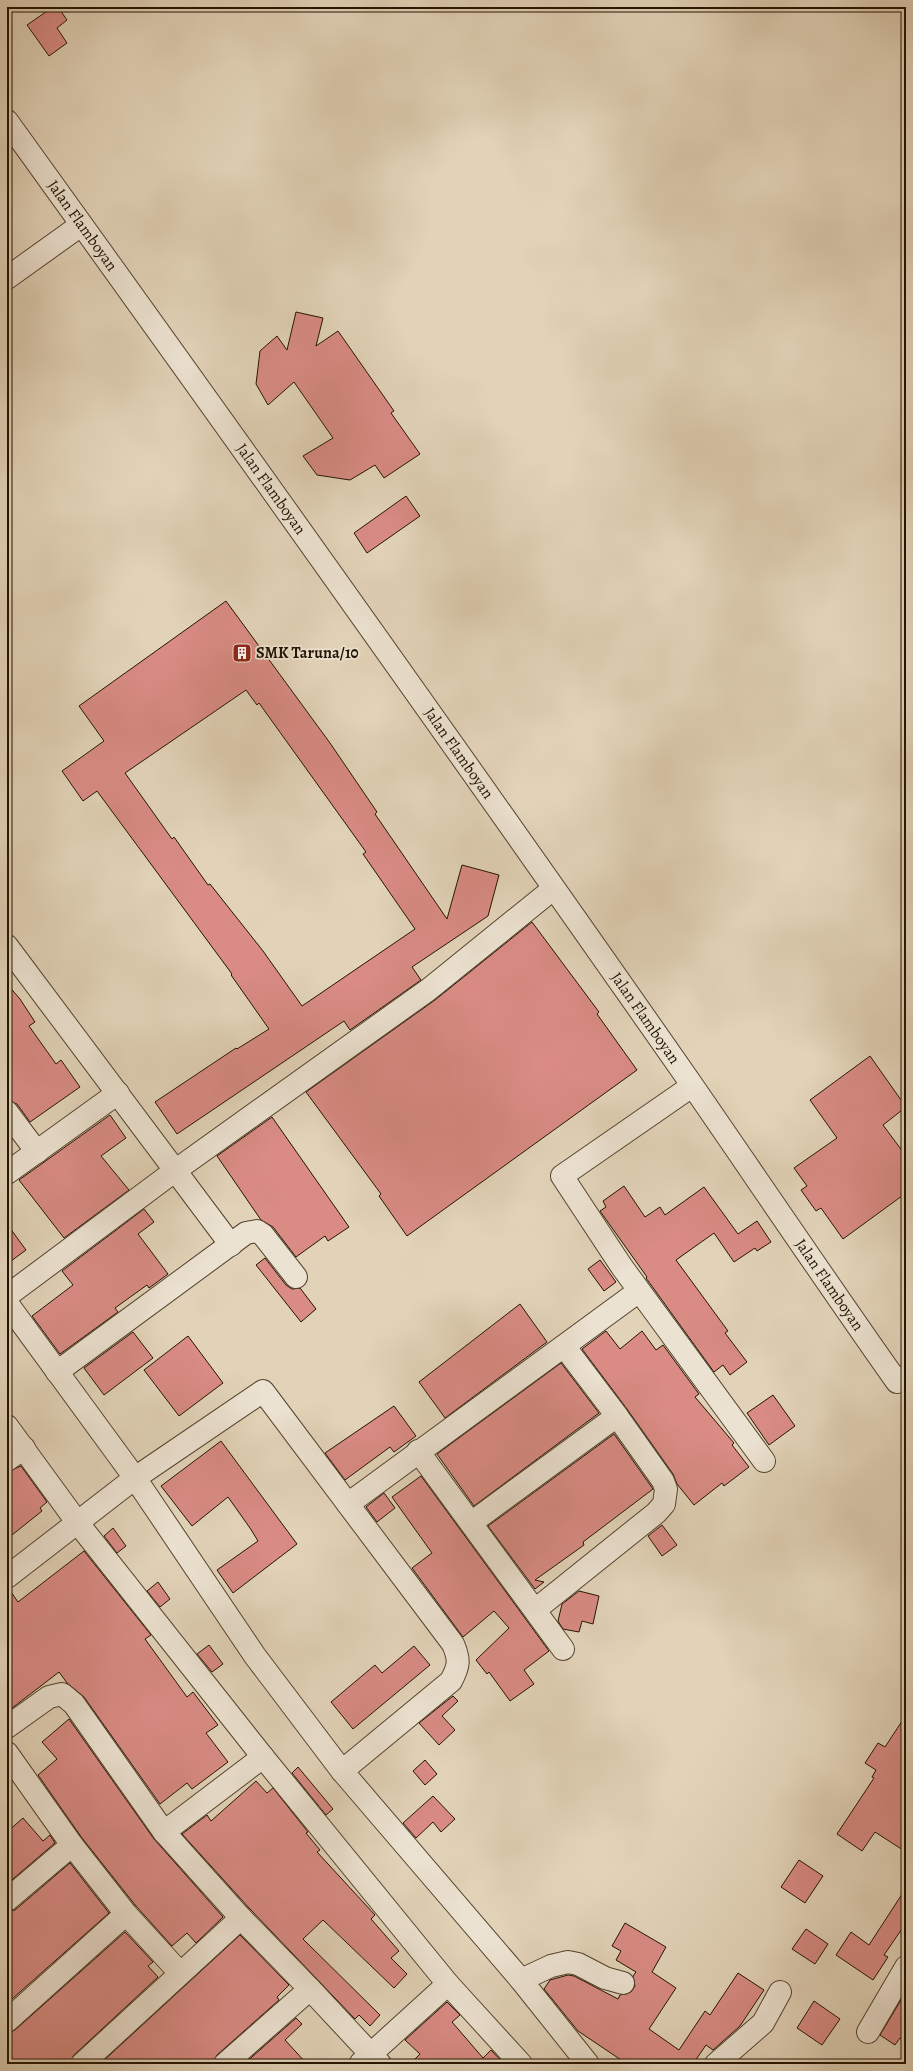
<svg xmlns="http://www.w3.org/2000/svg" width="913" height="2071" viewBox="0 0 913 2071" font-family="Alegreya,serif">
  <rect width="100%" height="100%" fill="#e2d3b8"/>
  <filter id="stains"><feTurbulence type="fractalNoise" baseFrequency=".005" numOctaves="4"/><feColorMatrix values="0 0 0 0 .2 0 0 0 0 .09 0 0 0 0 .02 0 0 0 .5 -.17"/></filter>
  <radialGradient id="worn" r=".72"><stop offset=".6" stop-color="#630" stop-opacity="0"/><stop offset="1" stop-color="#630" stop-opacity=".3"/></radialGradient>
  <path fill="#d98b84" stroke="#231301" fill-rule="evenodd" d="M53,7h5l9,13 -10,8 10,15 -18,13 -22,-31z
    M296,312l27,6 -7,28 22,-15 56,80 -3,2 29,41 -36,24 -9,-13 -25,15 -33,-5 -14,-19 30,-18 -39,-56 -26,23 -12,-21 4,-33 17,-15 10,14z
    M406,496l14,20 -53,37 -13,-20z
    M226,601l104,142 47,69 -2,2 72,105 15,-54 37,10 -11,41 -76,51 9,13 -71,50 -6,-9 -167,113 -22,-32 81,-54 1,1 32,-20 -38,-54 1,-1 -135,-183 -14,10 -21,-30 42,-30 -25,-35zM246,690l11,15 2,-2 107,149 -3,2 52,75 -113,77 -39,-55 -53,-67 -2,1 -34,-48 -2,2 -47,-66z
    M532,922l67,90 -2,2 40,56 -230,166 -28,-40 2,-2 -75,-102 129,-92z
    M7,984l13,15 15,23 -6,4 27,38 5,-4 19,27 -50,35 -13,-18 -10,-4z
    M870,1056l36,51 -23,18 23,31v37l-63,46 -22,-31 -5,3 -15,-21 6,-4 -13,-18 43,-30 -27,-38z
    M110,1115l16,23 -25,18 28,34 -65,48 -45,-58z
    M272,1117l77,110 -21,14 -3,-5 -29,21 -23,-30 -12,-7 -44,-64z
    M624,1186l21,31 15,-10 5,8 39,-28 34,47 19,-13 14,21 -14,9 -2,-3 -21,14 -20,-29 -38,27 52,71 -3,2 22,29 -17,13 -7,-10 -9,7 -68,-94 1,-1 -47,-66 6,-4 -3,-6z
    M144,1209l10,13 -16,12 30,40 -19,14 -2,-3 -32,23 3,4 -58,42 -28,-38 41,-31 -11,-14z
    M7,1224l19,26 -19,14z
    M265,1258l21,27 6,4 8,-1 16,21 -15,13 -45,-57z
    M600,1260l16,22 -12,9 -16,-22z
    M520,1304l27,38 -102,76 -26,-36z
    M606,1331l14,18 22,-18 14,19 7,-5 36,49 -4,3 39,46 -2,2 17,22 -25,19 -2,-3 -28,22 -17,-21 -4,-10 -46,-65 -45,-60z
    M133,1332l20,26 -49,37 -20,-27z
    M188,1336l35,47 -44,33 -35,-46z
    M561,1363l38,50 -125,93 -37,-52z
    M773,1395l22,31 -26,19 -22,-32z
    M394,1406l22,30 -22,16 -4,-5 -45,33 -20,-27z
    M614,1434l39,55 -70,53 1,3 -49,35 9,2 -9,7 -47,-63z
    M221,1441l76,103 -64,49 -16,-23 41,-29 -8,-13 -22,-31 -36,29 -31,-40z
    M21,1466l26,36 -7,6 2,3 -35,28v-67z
    M421,1476l128,175 -25,19 10,14 -24,17 -21,-29 -2,2 -11,-14 33,-32 -15,-17 -31,26 -51,-69 20,-15 -40,-56z
    M384,1493l11,15 -18,14 -11,-15z
    M662,1525l15,20 -15,11 -14,-20z
    M113,1528l13,18 -9,7 -13,-17z
    M84,1551l67,84 -6,4 42,58 6,-5 25,33 -12,8 22,29 -36,27 -5,-6 -27,21 -76,-107 -17,-14 -8,-11 -52,40v-123h2l9,13z
    M158,1582l12,17 -10,8 -13,-16z
    M579,1591l20,5 -6,28 -11,-3 -3,11 -16,-3 -5,-8 4,-17z
    M209,1645l14,19 -11,8 -15,-18z
    M414,1646l16,19 -77,64 -22,-27 44,-37 7,8z
    M453,1696l5,5 -16,15 13,14 -16,15 -20,-22z
    M906,1715v137l-31,-20 -13,19 -25,-17 37,-56 -2,-1 4,-7 -11,-7 13,-20 7,4z
    M69,1719l85,120 69,78 -27,26 -9,-10 -15,13 -36,-40 -54,-68 -44,-63 19,-16 -15,-17z
    M425,1760l12,14 -12,11 -12,-14z
    M298,1767l35,42 -7,6 -34,-42z
    M256,1781l11,12 6,-5 35,44 -2,1 14,17 -3,2 58,63 -4,4 28,32 -8,7 16,16 -13,14 -71,-68 -20,19 77,76 -10,11 -11,-11 -4,4 -105,-110 -68,-75 25,-19 4,6z
    M433,1796l22,23 -14,13 -8,-10 -17,16 -13,-15z
    M23,1818l20,23 7,-6 5,8 -48,41v-52z
    M799,1860l24,16 -18,27 -24,-16z
    M70,1863l39,50 -97,86 -5,-7v-80l8,-2z
    M906,1888v35l-22,32 4,2 -15,23 -37,-25 15,-23 18,13z
    M625,1923l41,24 -14,25 24,16 -27,41 30,21 26,-39 5,4 28,-42 26,17 -24,36 -27,24 -7,-5 -11,16 5,3h-73l-49,-33 -34,-42 6,-9 18,-5 6,1 44,23 2,-4 11,-3 4,-6 -2,-10 3,-4 -20,-12 5,-9 -9,-5z
    M806,1929l22,15 -13,20 -23,-15z
    M125,1932l28,30 -5,4 10,11 -84,78 -4,9h-63v-31l8,-3z
    M240,1935l49,50 -12,12 2,3 -62,55 -4,9h-113z
    M901,2000l5,3v38l-6,-3 -5,7 -15,-10z
    M814,2001l26,18 -18,26 -25,-17z
    M447,2002l13,13 -8,7 31,36 8,-8 13,14h-94l10,-10 -15,-14z
    M296,2018l6,6 -17,16 22,24h-63z"/>
  <g fill="none" stroke-linecap="round" stroke-linejoin="round">
    <defs>
      <g id="minor">
        <path id="s1" d="M7,121c230,319 458,639 683,961 69,100 137,201 207,300l9,-6"/>
        <path d="M7,278l74,-53"/>
        <path d="M7,946l224,299"/>
        <path d="M692,1086l-130,90 60,91 142,194"/>
        <path d="M7,1112l30,40"/>
        <path d="M7,1173l111,-80"/>
        <path d="M7,1296l169,-126 252,-180 125,-101"/>
        <path d="M7,1303l128,175 120,178 87,115 179,209 67,84"/>
        <path d="M57,1372l189,-139 11,-2 6,4 33,42"/>
        <path d="M7,1426l70,96 186,235 185,227 73,80"/>
        <path d="M418,1451l145,198"/>
        <path d="M7,1460l17,-12"/>
        <path d="M348,1504l291,-213"/>
        <path d="M471,1523l146,-107"/>
        <path d="M7,1577l128,-99 128,-87 190,253c7,16 6,22 -2,37l-109,90"/>
        <path d="M535,1610l121,-97 8,-9 2,-15 -3,-8 -46,-65 -53,-70"/>
        <path d="M7,1727l42,-30 13,-3 12,10 90,128 77,86 69,71 70,75"/>
        <path d="M7,1753l65,92 54,69 54,59"/>
        <path d="M164,1832l99,-75"/>
        <path d="M7,1900l65,-55"/>
        <path d="M521,1980l30,-14 17,-4 10,2 27,14 18,5"/>
        <path d="M7,2021l119,-107"/>
        <path d="M868,2032l38,-65"/>
        <path d="M361,2063l87,-79"/>
        <path d="M82,2064l159,-146"/>
        <path d="M225,2064l85,-75"/>
        <path d="M716,2064l47,-41 17,-31"/>
      </g>
    </defs>
    <use href="#minor" stroke="#53432f" stroke-width="24"/>
    <use href="#minor" stroke="#ece2d1" stroke-width="22"/>
  </g>
  <defs>
    <symbol id="building-square" viewBox="-11 -11 22 22"><rect x="-9" y="-9" width="18" height="18" rx="4" fill="#8f2418" stroke="#ece2d1"/><path d="M-4-6H4V6H1V3H-1V6H-4ZM-2.5-4.3h1.7v1.8h-1.7ZM.8-4.3h1.7v1.8H.8ZM-2.5-1h1.7V.8h-1.7ZM.8-1h1.7V.8H.8Z" fill="#fff"/></symbol>
  </defs>
  <g fill-rule="evenodd">
    <use href="#building-square" x="231" y="642" width="22" height="22"/>
  </g>
  <g text-anchor="middle" dominant-baseline="central" stroke-width="3.5" stroke-linejoin="round" paint-order="stroke">
    <g font-size="16" fill="#231301" stroke="#ece2d1">
      <text stroke="none"><textPath href="#s1" startOffset="129">Jalan Flamboyan</textPath></text>
      <text stroke="none"><textPath href="#s1" startOffset="453">Jalan Flamboyan</textPath></text>
      <text stroke="none"><textPath href="#s1" startOffset="777">Jalan Flamboyan</textPath></text>
      <text stroke="none"><textPath href="#s1" startOffset="1101">Jalan Flamboyan</textPath></text>
      <text stroke="none"><textPath href="#s1" startOffset="1425">Jalan Flamboyan</textPath></text>
    </g>
    <g font-size="16" font-weight="bold" fill="#231301" stroke="#ece2d1" text-anchor="start">
      <text x="256" y="653">SMK Taruna/10</text>
    </g>
  </g>
  <rect width="913" height="2071" fill="none" stroke="#e2d3b8" stroke-width="24"/>
  <rect x="8" y="8" width="897" height="2055" fill="none" stroke="#231301" stroke-width="2"/>
  <rect x="12" y="12" width="889" height="2047" fill="none" stroke="#231301"/>
  <rect width="100%" height="100%" filter="url(#stains)"/>
  <rect width="100%" height="100%" fill="url(#worn)"/>
</svg>
